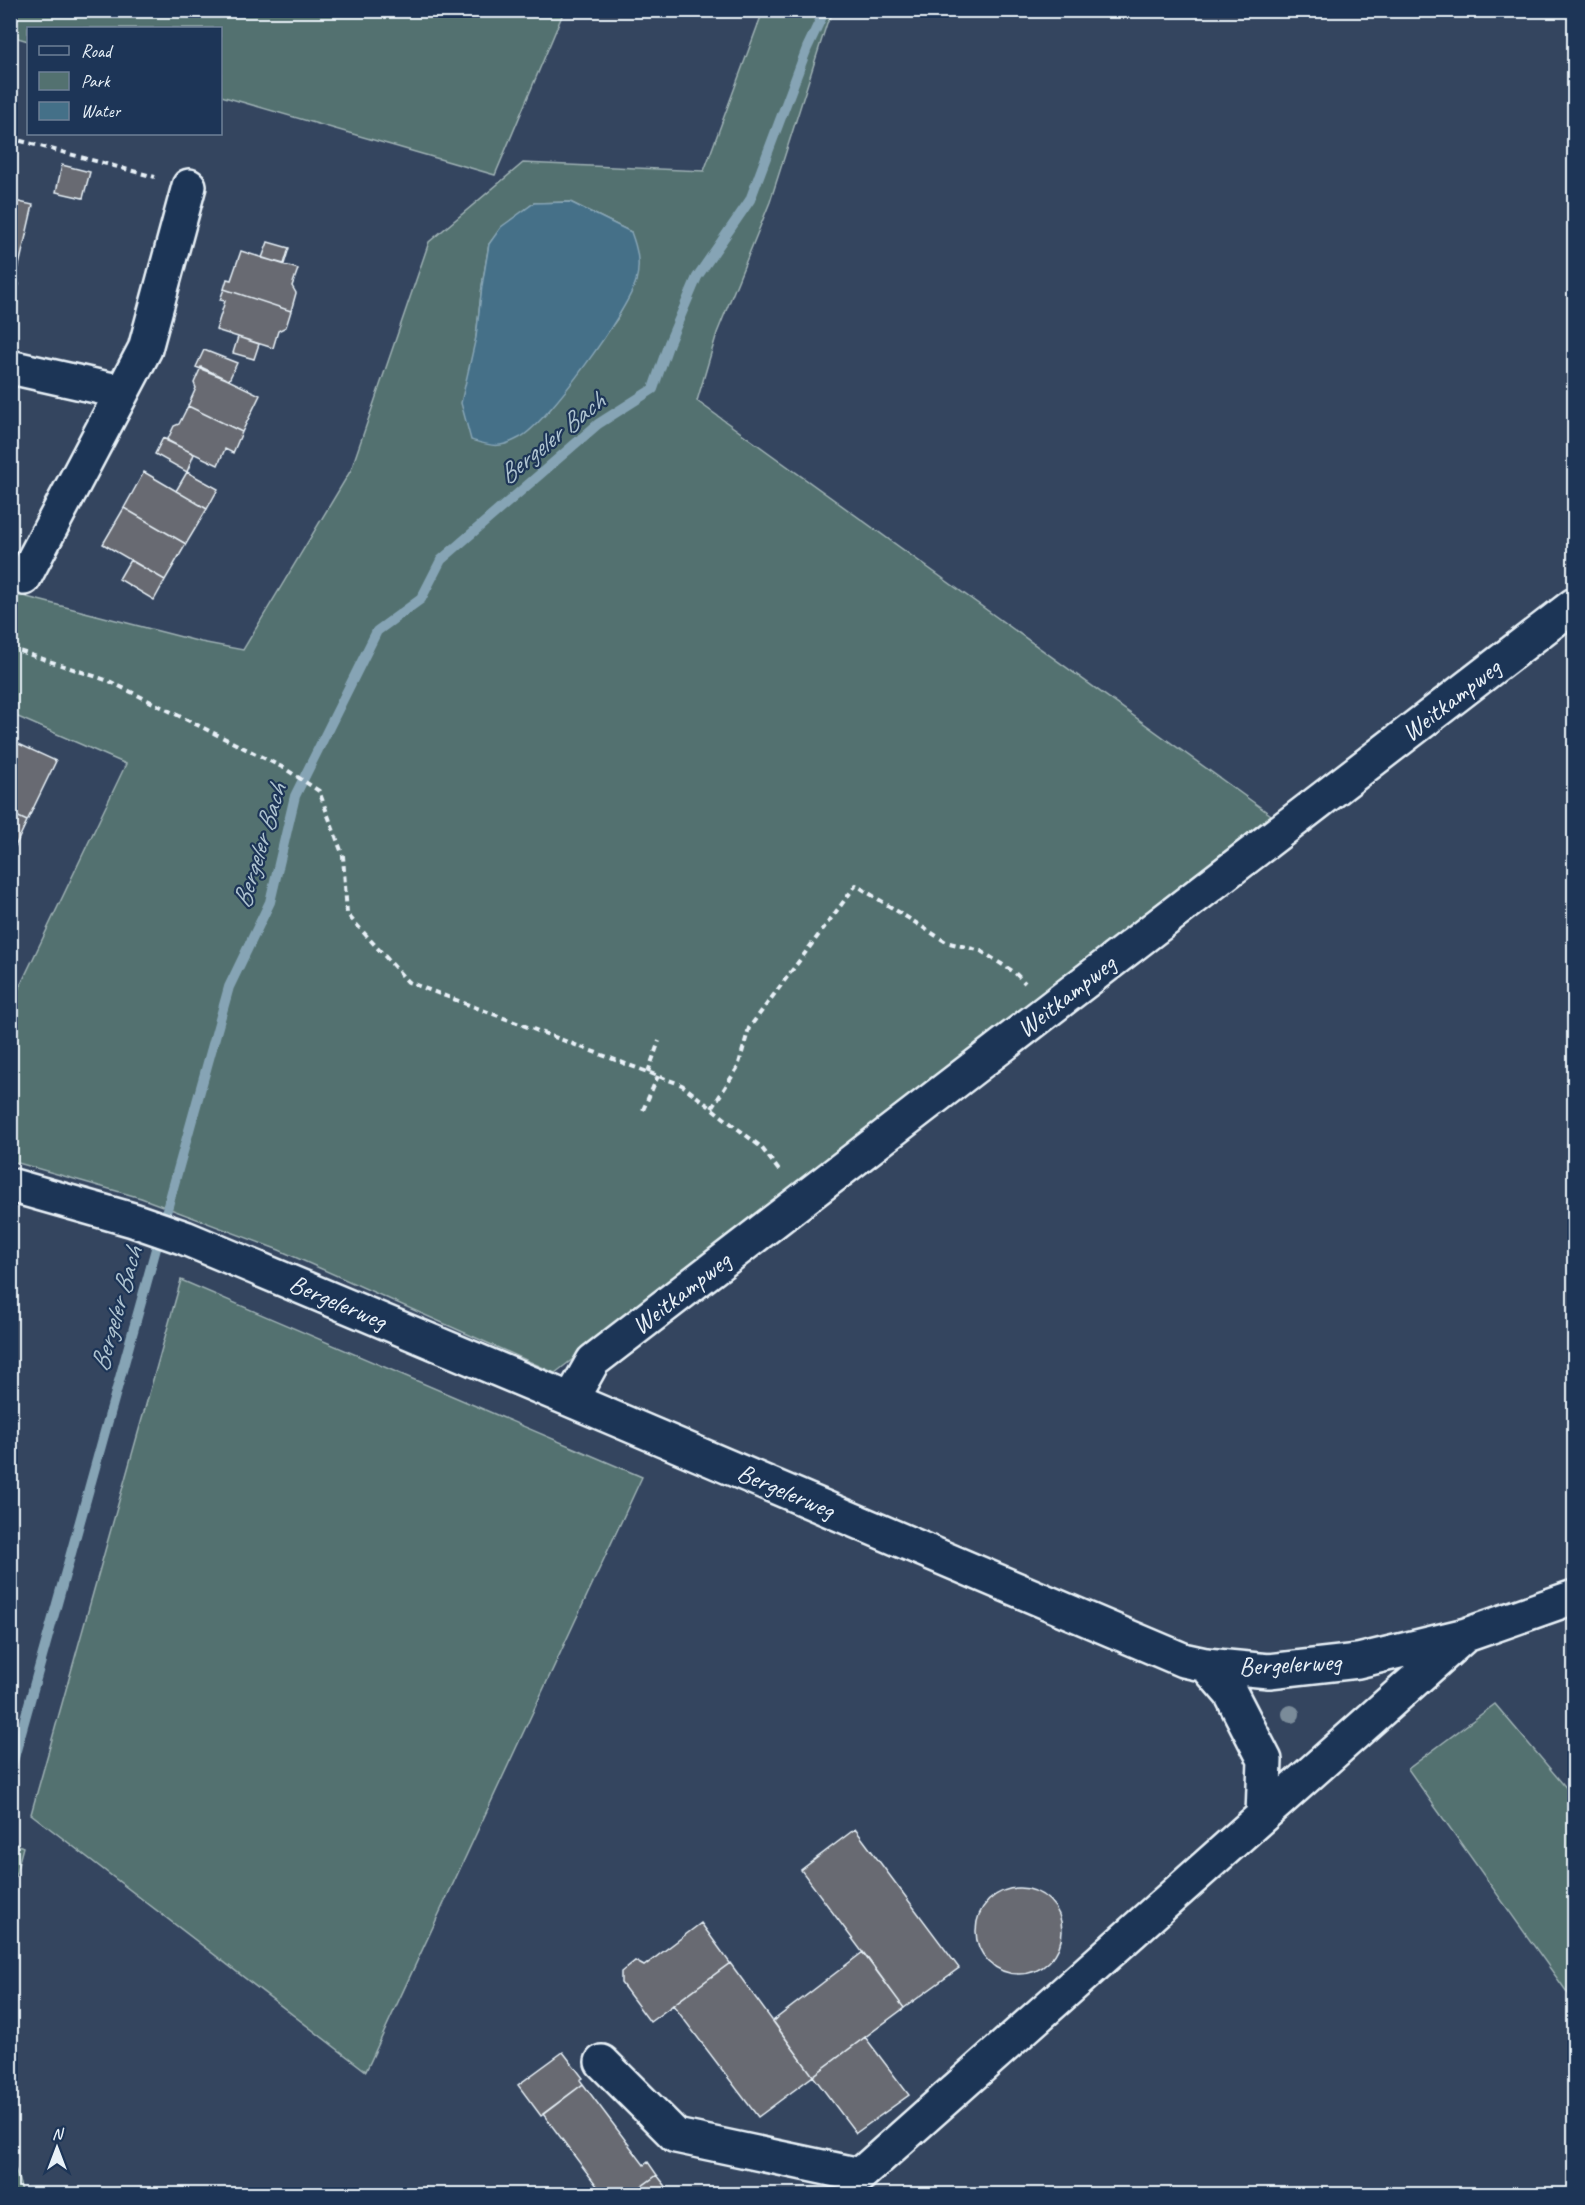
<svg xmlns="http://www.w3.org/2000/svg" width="1585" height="2205" viewBox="0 0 1585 2205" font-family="Caveat,sans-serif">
  <rect width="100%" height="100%" fill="#34455f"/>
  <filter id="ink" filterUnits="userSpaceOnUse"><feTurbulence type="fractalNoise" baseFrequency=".0167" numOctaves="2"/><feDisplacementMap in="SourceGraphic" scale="12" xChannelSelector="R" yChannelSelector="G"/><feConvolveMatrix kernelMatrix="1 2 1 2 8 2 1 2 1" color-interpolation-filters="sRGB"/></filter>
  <g filter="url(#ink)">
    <path fill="#537170" stroke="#9eb1b4" stroke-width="1.5" fill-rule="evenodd" d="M10,11l1,-1 553,1 -69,164 -274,-79 -1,-68h-192v13l-17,-5z
      M763,11h72l-8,12 -57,179 -53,131 -20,68 574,414 -716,558 -276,-123 -138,-52 -130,-37 -1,-154 116,-243 -115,-50v-121l190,49 42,8 108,-180 78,-228 94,-79 181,8zM570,202l61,30 5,48 -19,39 -69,93 -72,-75 6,-51 7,-42 12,-16 33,-25z
      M181,1280l461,197 -276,594 -335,-257z
      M1495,1704l79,93v205l-166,-233z
      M11,1842l12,5 -12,45z
      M11,2116l4,52 8,26h-12z"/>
    <path fill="#447088" stroke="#86a4b5" stroke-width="1.5" d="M570,202l61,30c6,16 10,32 5,49 -9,31 -89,143 -117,157 -20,11 -28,8 -48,2l-10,-37 15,-66 6,-51 7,-42 12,-17 33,-24z"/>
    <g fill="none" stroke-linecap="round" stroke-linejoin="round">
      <path stroke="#86a4b5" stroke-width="10" d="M10,1772l219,-785 41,-85 25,-106 82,-165 44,-32 20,-39 157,-136 55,-35 16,-46 28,-66 53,-77 57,-152 18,-38"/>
    </g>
    <path fill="#686b72" stroke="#e8f1f8" stroke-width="1.5" d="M62,165l28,7 -7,26 -27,-6z
      M10,200l23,5 -18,78 -5,-1z
      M268,242l21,6 -5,16 -22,-6z
      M241,251l57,18 -6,17 4,7 -5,18 -67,-22 3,-10 4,1z
      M10,282l9,2 -9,35z
      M224,289l67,22 -5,16 -8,4 -5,17 -57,-18 9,-29 -5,-1z
      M238,337l21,7 -5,15 -21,-6z
      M204,350l33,13 -8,17 -33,-13z
      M201,367l59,28 -18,37 -54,-26 8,-18 -2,-5z
      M188,406l54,26 -9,21 -8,-4 -7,16 -51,-24 7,-15 5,-2z
      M163,438l31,16 -7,18 -32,-18z
      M144,472l63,37 -21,35 -62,-36z
      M187,472l31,17 -11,20 -31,-18z
      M124,508l62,36 -21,36 -62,-36z
      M130,560l35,20 -11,20 -35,-21z
      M10,740l46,21 -29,60 -17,-8z
      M10,813l17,8 -14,30 -3,-1z
      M855,1829l104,139 -55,40 -103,-138z
      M976 1931a43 43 0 1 1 86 0a43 43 0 1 1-86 0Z
      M701,1923l29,40 -80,59 -29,-39v-11l14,-11 9,5z
      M863,1952l41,56 -91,68 -40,-55z
      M730,1963l83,113 -55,41 -85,-112z
      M865,2037l44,58 -53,38 -43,-57z
      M563,2052l20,26 -3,2 3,4 -42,32 -23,-31z
      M583,2084l61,81 4,-3 9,13 -26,19h-28l-60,-80z
      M657,2175l15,19h-41z"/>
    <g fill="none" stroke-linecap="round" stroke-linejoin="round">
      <defs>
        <path id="minor" d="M10,367l112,25
          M24,578l121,-229 44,-163
          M10,1185l123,35 52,18 386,162 612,260 23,5 63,6 89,-10 108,-26 108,-38
          M571,1400l22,-39 981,-756
          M1206,1665l25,29 34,66 -2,55
          M602,2062l74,74 184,39
          M860,2175l602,-537"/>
      </defs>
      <use href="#minor" stroke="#e8f1f8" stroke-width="38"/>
      <path stroke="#e8f1f8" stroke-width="4" stroke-dasharray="6 4.5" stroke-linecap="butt" d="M10,138l145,39
        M10,648l99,33 175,87 35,23 24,65 4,58 61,68 274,103 79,62 20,26
        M648,1072l11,-31
        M712,1108l26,-41 11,-39 107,-143 90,57 35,9 33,21 11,11
        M643,1110l15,-34"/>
      <use href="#minor" stroke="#1d3557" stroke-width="33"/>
    </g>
    <circle fill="#7a8b99" cx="1291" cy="1714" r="9"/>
  </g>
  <g text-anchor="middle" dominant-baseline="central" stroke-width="4.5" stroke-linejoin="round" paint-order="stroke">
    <g font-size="26" fill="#e8f1f8" stroke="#1d3557">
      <text transform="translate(1451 700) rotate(-38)">Weitkampweg</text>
      <text transform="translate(1066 996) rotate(-38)">Weitkampweg</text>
      <text transform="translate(681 1293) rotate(-38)">Weitkampweg</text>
      <text transform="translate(338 1302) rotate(23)">Bergelerweg</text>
      <text transform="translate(786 1491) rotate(23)">Bergelerweg</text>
      <text transform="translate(1290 1664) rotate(-3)">Bergelerweg</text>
    </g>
    <g font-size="27" font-style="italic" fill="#afc4d1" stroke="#1d3557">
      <text transform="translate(551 438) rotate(-39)">Bergeler Bach</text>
      <text transform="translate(259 846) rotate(-73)">Bergeler Bach</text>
      <text transform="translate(116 1309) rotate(-74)">Bergeler Bach</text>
    </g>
  </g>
  <rect width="1585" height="2205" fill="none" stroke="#1d3557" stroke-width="36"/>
  <rect x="18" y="18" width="1549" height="2169" fill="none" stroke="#e8f1f8" stroke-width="2" filter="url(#ink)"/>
  <rect x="27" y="27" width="195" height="108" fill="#1d3557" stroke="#6e8097" stroke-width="1.5"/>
  <rect x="39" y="46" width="30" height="9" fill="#1d3557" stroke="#6e8097" stroke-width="1.5"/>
  <text x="81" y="57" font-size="18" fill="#e8f1f8">Road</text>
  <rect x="39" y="72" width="30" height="18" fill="#537170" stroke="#6e8097" stroke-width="1.5"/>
  <text x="81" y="87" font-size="18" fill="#e8f1f8">Park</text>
  <rect x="39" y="102" width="30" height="18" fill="#447088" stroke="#6e8097" stroke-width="1.5"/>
  <text x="81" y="117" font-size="18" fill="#e8f1f8">Water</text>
  <g transform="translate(57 2148)" stroke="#1d3557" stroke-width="4.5" paint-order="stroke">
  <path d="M0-4.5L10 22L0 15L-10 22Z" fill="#e8f1f8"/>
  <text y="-9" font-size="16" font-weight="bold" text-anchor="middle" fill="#e8f1f8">N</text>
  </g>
</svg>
